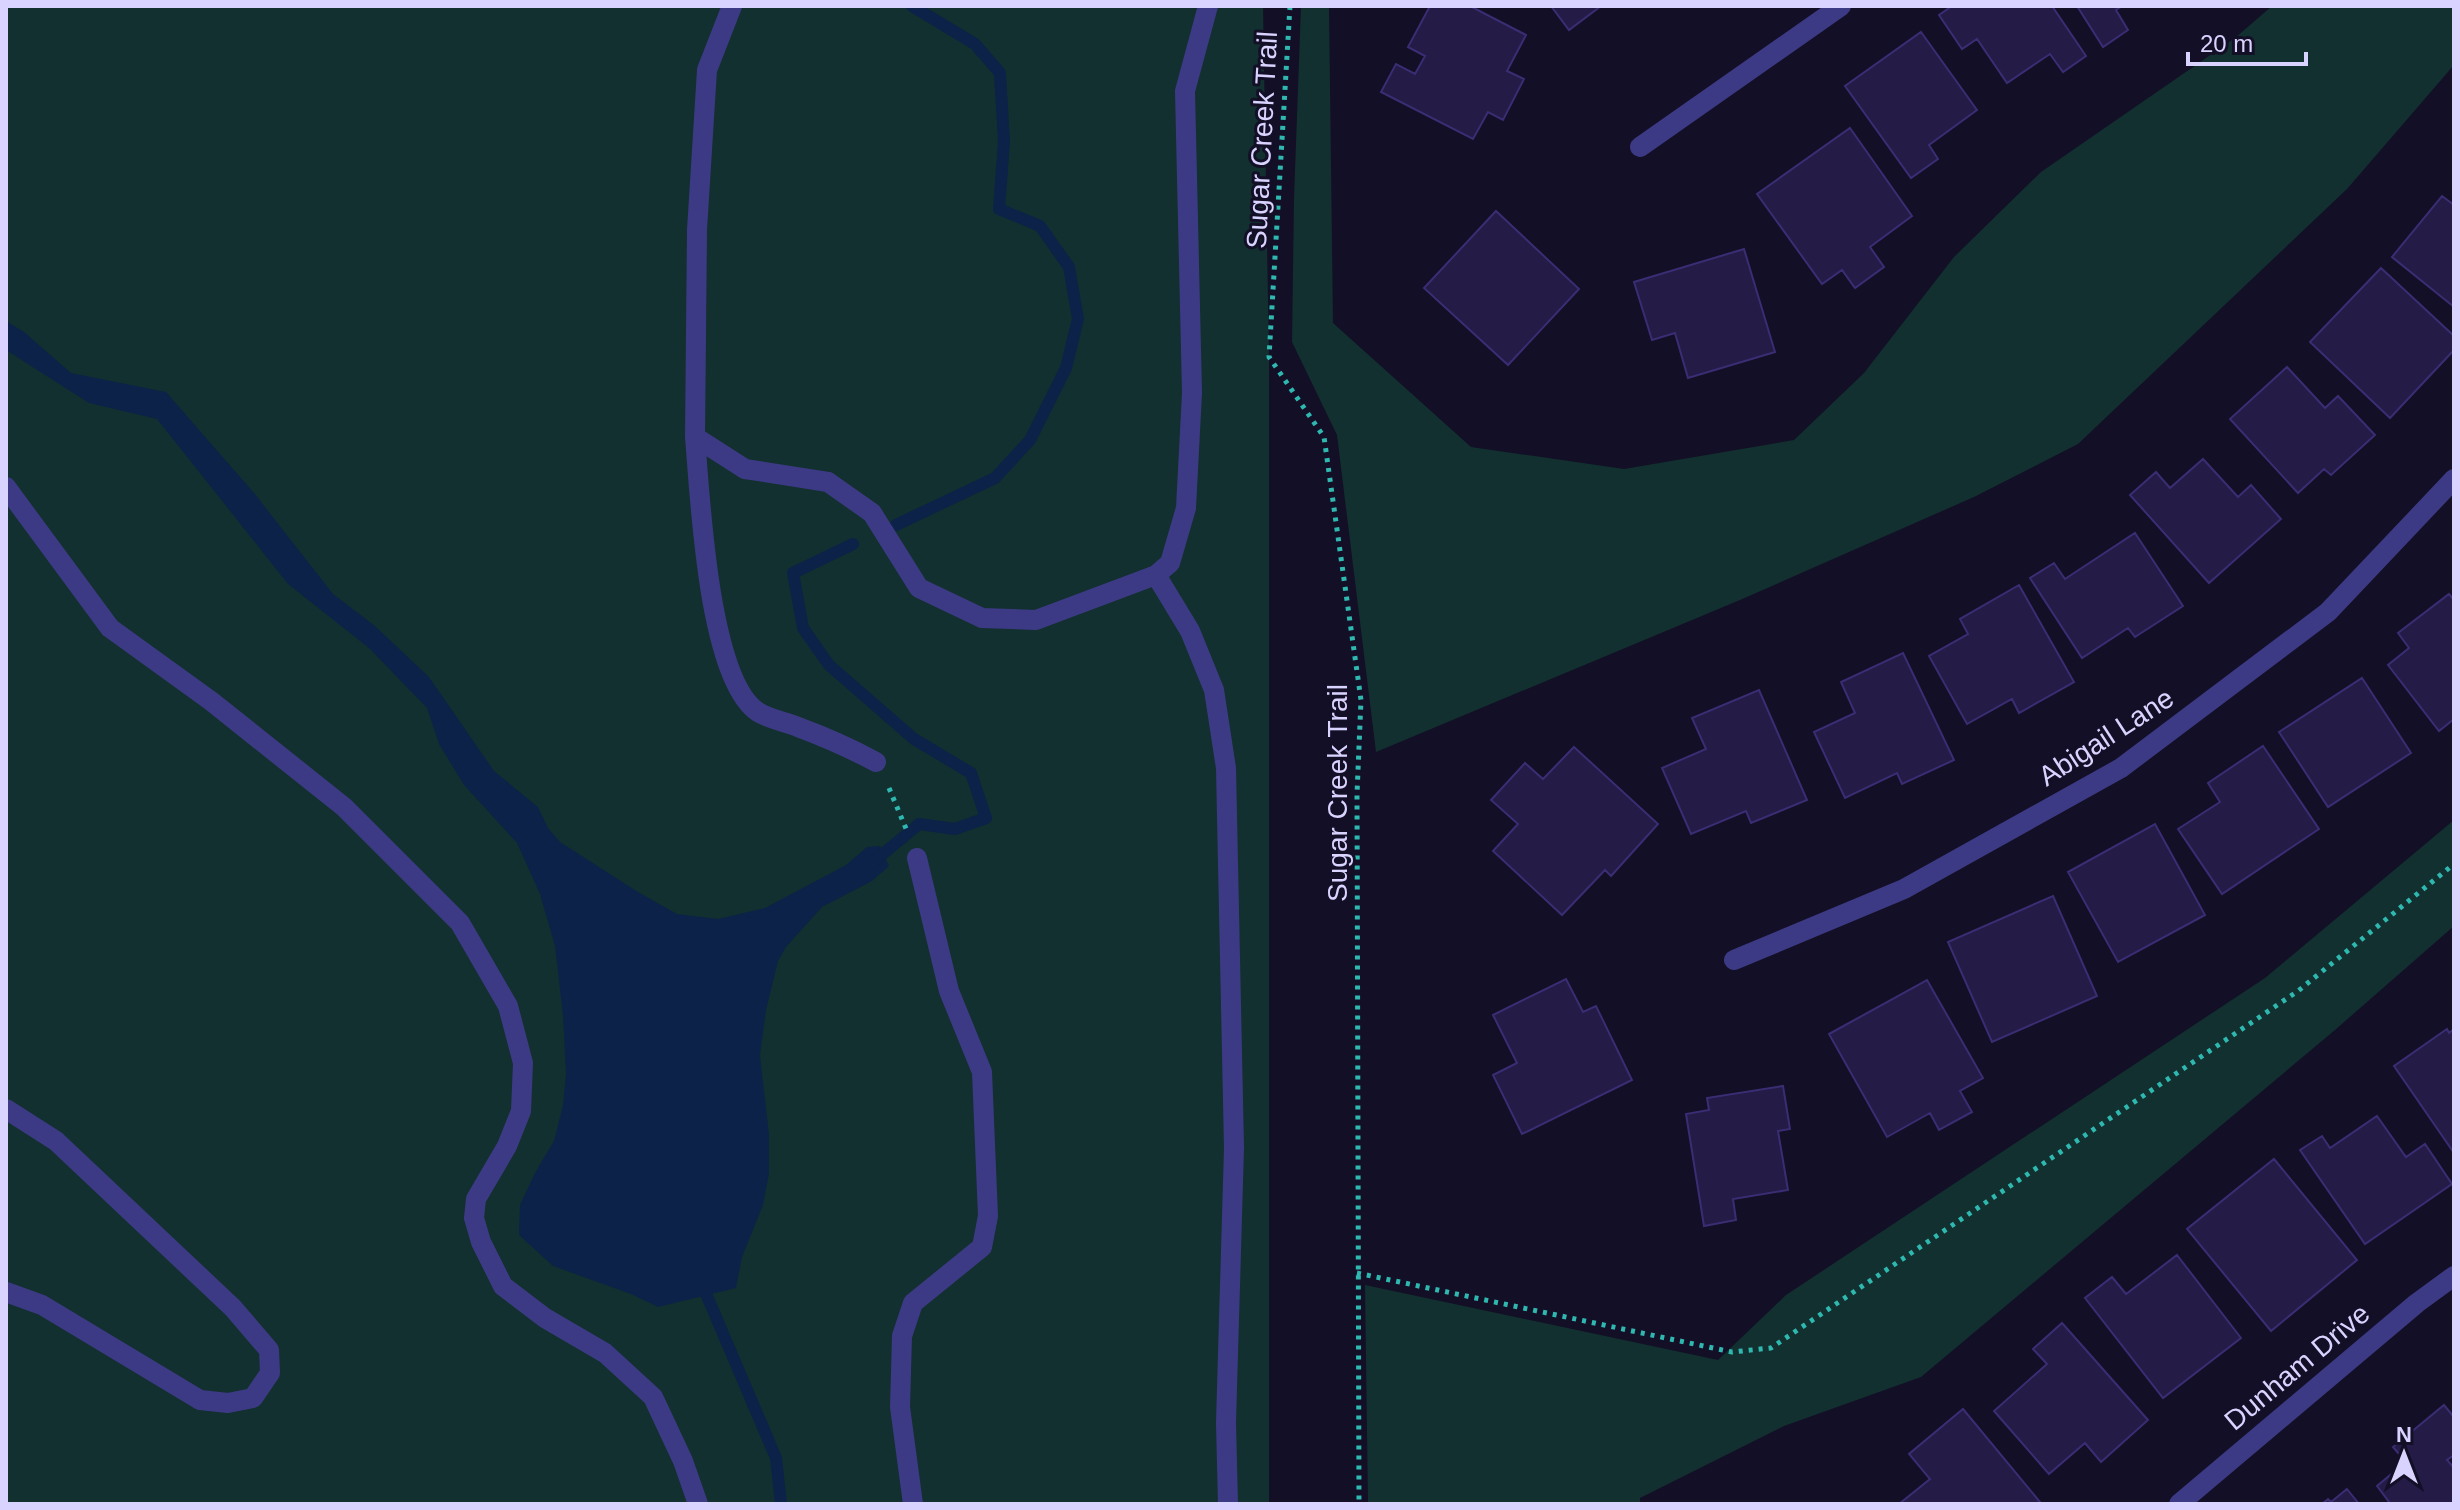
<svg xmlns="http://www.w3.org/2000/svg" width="2460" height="1510" viewBox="0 0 2460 1510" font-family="Helvetica,sans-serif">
  <rect width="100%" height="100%" fill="#130f26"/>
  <path fill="#12302f" d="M6,6h1257l6,351v1147h-1263z
    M1301,6h28l4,317 138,124 153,22 170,-29 70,-67 90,-116 87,-85 194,-134 37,-32h182v59l-107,124 -269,255 -104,53 -234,103 -364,152 -39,-317 -45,-93 2,-144z
    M2454,820v106l-119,104 -414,347 -137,49 -144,72v6h-272l-3,-219 353,75 68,-65 479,-317z"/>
  <path fill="#0c2248" d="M6,321l18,11 47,41 95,19 88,101 79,101 42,32 54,51 65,94 44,36 10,21 12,14 78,50 39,22 41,5 47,-11 81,-43 21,-18 13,-1 9,20 -17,15 -50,26 -36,40 -8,14 -12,49 -6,45 9,80v38l-6,32 -21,52 -6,31 -78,19 -27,-13 -78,-28 -34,-31 1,-30 15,-32 19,-32 9,-36 3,-31 -3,-59 -8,-69 -15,-52 -23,-51 -53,-58 -25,-41 -12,-36 -58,-60 -81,-64 -131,-165 -68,-16 -83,-53z"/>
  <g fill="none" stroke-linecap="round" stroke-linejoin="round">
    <path stroke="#0c2248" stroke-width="12" d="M896,525l99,-47 35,-38 36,-72 12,-49 -9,-52 -29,-41 -41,-17 5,-67 -4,-69 -25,-29 -63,-38
      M853,544l-60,29 10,55 26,37 85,74 57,34 15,45 -31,11 -36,-5 -47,39
      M704,1282l3,14 69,162 5,46"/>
  </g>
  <path fill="#241b47" stroke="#3b2d73" stroke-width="2" d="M1430,6h40l56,29 -19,36 17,8 -21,41 -15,-8 -15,27 -92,-47 15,-28 19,10 10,-18 -17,-9z
    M1551,6h50l-32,24z
    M1952,6h100l34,50 -23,16 -13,-18 -43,29 -30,-44 -15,10 -23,-34z
    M2077,6h45l-6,4 12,20 -25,17z
    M1921,32l56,78 -48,35 9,14 -27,19 -66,-92z
    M1850,128l62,88 -42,31 14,20 -29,21 -13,-18 -20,14 -65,-90z
    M2442,196l12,9v102l-62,-50z
    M1496,211l83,78 -71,76 -84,-77z
    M1744,249l31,103 -87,26 -13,-45 -23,7 -18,-58z
    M2381,268l73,68v14l-64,68 -80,-76z
    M2287,367l38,41 13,-12 37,39 -44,40 -7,-6 -26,24 -68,-74z
    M2203,459l35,38 13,-12 30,34 -72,64 -79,-88 26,-23 14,16z
    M2135,533l48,73 -48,31 -7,-9 -46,30 -52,-80 24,-15 11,16z
    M2019,585l55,97 -55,31 -7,-14 -45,25 -38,-68 39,-22 -8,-15z
    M2449,594l5,6v119l-15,12 -51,-66 21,-17 -11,-15z
    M1903,653l51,107 -52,24 -5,-11 -52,25 -31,-66 41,-19 -14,-31z
    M2362,678l49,75 -83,54 -49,-75z
    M1759,690l48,110 -56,23 -5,-12 -55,23 -29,-66 44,-19 -14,-31z
    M2263,746l56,83 -97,65 -44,-65 42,-27 -12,-19z
    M1574,747l84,77 -47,52 -6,-6 -43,45 -69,-64 25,-27 -27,-24 34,-37 18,16z
    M2155,824l50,91 -87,47 -50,-90z
    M2053,896l44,100 -105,46 -44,-100z
    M1566,979l17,33 13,-6 36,74 -110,54 -29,-59 24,-12 -24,-48z
    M1927,980l56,98 -23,13 12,21 -33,18 -9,-17 -43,24 -58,-103z
    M2447,1029l2,4 5,-4v124l-60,-87z
    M1783,1086l7,43 -12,2 10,59 -55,9 3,21 -32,6 -18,-112 23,-4 -2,-12z
    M2377,1116l29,41 19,-13 27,40 -87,60 -65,-94 22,-14 8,12z
    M2274,1159l83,101 -86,71 -84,-102z
    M2177,1255l64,83 -78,60 -78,-100 27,-21 14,17z
    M2062,1323l86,97 -47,42 -16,-19 -36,31 -55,-63 53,-47 -14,-15z
    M2444,1405l10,12v38l-7,5 7,8v36h-67l2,-2 -12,-16 29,-24 -13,-15z
    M1963,1409l77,93 -3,2h-138l31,-25 -21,-25z
    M2347,1489l12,15h-37l6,-5 3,3z"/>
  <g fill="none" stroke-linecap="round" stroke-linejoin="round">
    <path stroke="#2fb8b0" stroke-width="5" stroke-dasharray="4 6" stroke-linecap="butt" d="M1290,6l-21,351 55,80 37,263 -4,94 2,710
      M889,788l18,43
      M1357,1273l375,79 39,-4 527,-357 156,-127"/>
    <path stroke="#3d3a85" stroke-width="20" d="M695,437l2,-207 10,-160 25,-64
      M6,487l104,141 101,73 133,106 116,116 48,83 15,57 -2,48 -14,35 -31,53 -2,19 7,24 22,44 42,32 60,35 48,44 30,64 15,43
      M1156,575l34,56 24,59 12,78 8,380 -8,275 2,81
      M876,762c-26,-14 -51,-25 -78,-35 -12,-5 -29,-8 -40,-15 -50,-33 -58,-216 -63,-275l50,32 83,13 44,31 47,75 63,30 54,2 120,-45 14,-12 16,-55 6,-115 -7,-302 23,-85
      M6,1109l50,32 177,167 36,42 1,23 -17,25 -25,5 -28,-3 -158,-95 -36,-13
      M913,1504l-13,-97 2,-71 11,-33 69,-56 6,-31 -6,-144 -33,-81 -32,-133"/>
    <path stroke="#3d3a85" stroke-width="20" d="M1640,147l201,-141
      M1734,960l170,-71 217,-121 207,-156 126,-133
      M2179,1504l238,-201 37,-27"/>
  </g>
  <g text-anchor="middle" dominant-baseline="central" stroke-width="6" stroke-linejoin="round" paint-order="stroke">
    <g font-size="28" fill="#d9d4ff" stroke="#130f26">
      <text transform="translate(1262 140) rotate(-87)">Sugar Creek Trail</text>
      <text transform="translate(2106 737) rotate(-33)">Abigail Lane</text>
      <text transform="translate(1337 793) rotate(-90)">Sugar Creek Trail</text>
      <text transform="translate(2297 1367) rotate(-40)">Dunham Drive</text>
    </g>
  </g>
  <rect width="2460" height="1510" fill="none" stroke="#d9d4ff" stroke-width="16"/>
  <g transform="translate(2404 1454)" stroke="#130f26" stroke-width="6" paint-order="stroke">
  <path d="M0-6L14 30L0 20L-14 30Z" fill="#d9d4ff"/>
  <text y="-12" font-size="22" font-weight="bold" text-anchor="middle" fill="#d9d4ff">N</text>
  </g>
  <path d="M2188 52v12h118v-12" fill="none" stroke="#d9d4ff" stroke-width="4"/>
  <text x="2200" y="52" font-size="24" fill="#d9d4ff" stroke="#130f26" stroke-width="6" paint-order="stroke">20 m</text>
</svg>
